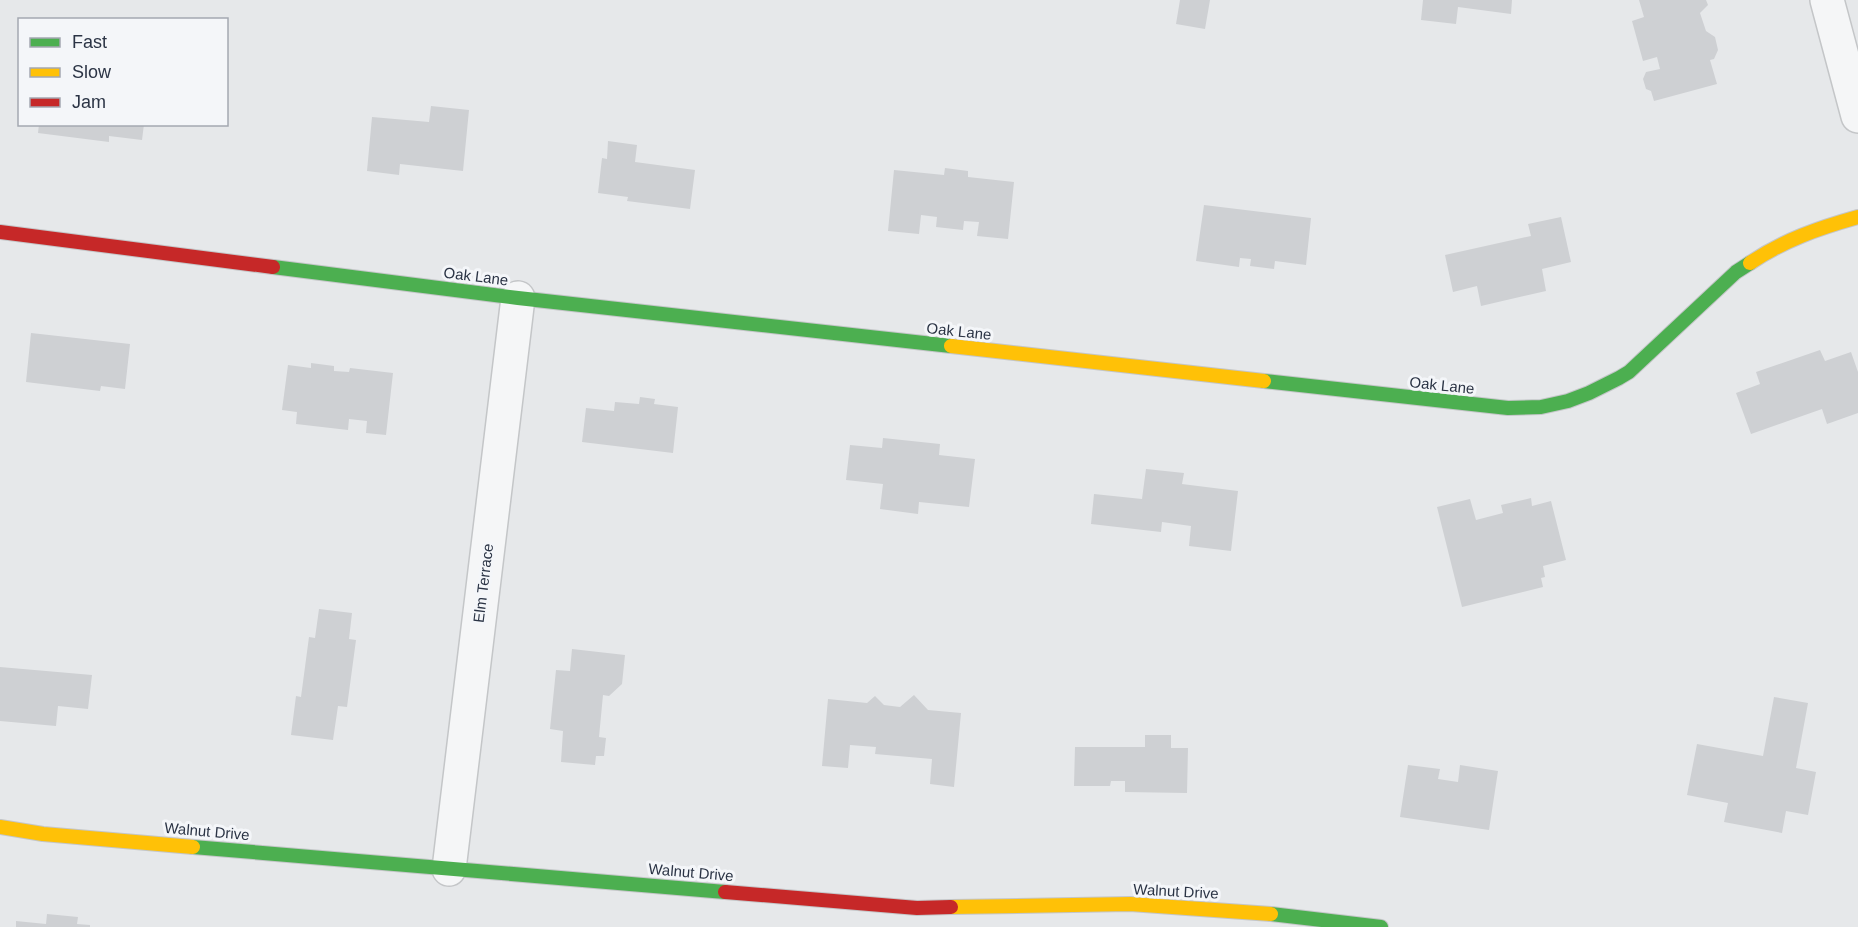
<svg xmlns="http://www.w3.org/2000/svg" width="1858" height="927" viewBox="0 0 1858 927" font-family="Arial,sans-serif">
  <rect width="100%" height="100%" fill="#e6e8ea"/>
  <path fill="#ced0d3" d="M1180,0h30l-5,29 -29,-5z
    M1423,0h89l-1,14 -53,-7 -2,17 -35,-4z
    M1639,0h67l2,5 -8,8 6,18 9,6 3,13 -4,9 -4,1 7,24 -63,17 -3,-10 -5,-2 -3,-10 3,-7 14,-3 -3,-12 -14,4 -11,-40 12,-4z
    M431,106l38,4 -6,61 -63,-7 -1,11 -32,-4 5,-54 57,5z
    M39,124h105l-2,16 -33,-4v6l-71,-9z
    M608,141l29,4 -2,17 60,8 -5,39 -63,-8 1,-4 -30,-4 4,-35 5,1z
    M945,168l23,3v6l46,5 -6,57 -31,-3 2,-14 -15,-1 -1,9 -27,-3 1,-10 -16,-2 -2,19 -31,-3 6,-61 50,5z
    M1204,205l107,13 -5,47 -31,-4 -1,8 -24,-3 1,-7 -11,-1 -1,9 -43,-6z
    M1561,217l10,45 -29,7 4,22 -65,15 -4,-20 -24,6 -8,-37 86,-19 -3,-12z
    M31,333l99,11 -5,45 -24,-3 -1,5 -74,-9z
    M1820,350l5,11 26,-9 7,20v41l-31,11 -5,-15 -71,25 -15,-41 24,-9 -4,-12z
    M311,363l23,3v5l15,1 1,-4 43,5 -7,62 -20,-2 1,-12 -18,-2 -1,11 -52,-6 1,-12 -15,-2 6,-45 23,3z
    M640,397l15,2 -1,5 24,3 -5,46 -91,-11 4,-34 28,3 1,-9 24,2z
    M883,438l57,6 -1,11 36,4 -6,48 -50,-5 -1,12 -38,-5 3,-25 -37,-4 4,-35 32,3z
    M1146,469l38,4 -2,11 56,7 -7,60 -42,-5 2,-20 -29,-4 -1,10 -70,-8 3,-30 48,5z
    M1531,498l1,8 19,-5 15,59 -23,6 2,11 -4,1 2,9 -81,20 -25,-100 33,-8 6,21 27,-7 -2,-8z
    M319,609l33,4 -3,26 7,1 -9,67 -9,-1 -5,34 -42,-5 5,-39 5,1 8,-60 6,1z
    M572,649l53,6 -3,29 -13,12 -6,-1 -4,42 7,1 -2,18h-8l-1,9 -34,-3 2,-31 -13,-2 6,-59 14,1z
    M0,667l92,8 -4,34 -30,-3 -2,20 -56,-5z
    M914,695l14,15 33,3 -7,74 -24,-3 2,-25 -57,-5 1,-7 -26,-2 -2,23 -26,-2 6,-67 39,4 8,-7 9,9 16,2z
    M1774,697l34,6 -12,65 20,4 -8,43 -22,-4 -4,22 -58,-11 4,-19 -41,-8 10,-51 66,12z
    M1145,735h26v13h17l-1,45 -62,-1v-11h-14l-1,5h-36l1,-39h70z
    M1408,765l32,4 -2,10 20,3 2,-17 38,6 -9,59 -89,-13z
    M47,914l31,3 -1,7 13,1v2h-74v-6l30,3z"/>
  <g fill="none" stroke-linecap="round" stroke-linejoin="round">
    <defs>
      <path id="street" d="M1827,0l31,116
        M449,869l69,-571"/>
      <path id="fast" d="M273,267l245,31 433,48
        M1264,381l244,27 33,-1 27,-6 21,-8 30,-15 10,-6 107,-100 14,-9
        M193,847l532,45
        M1271,914l110,13"/>
      <path id="slow" d="M1750,263c34,-23 69,-35 108,-46
        M951,346l313,35
        M0,827l43,7 150,13
        M951,907l179,-3 141,10"/>
      <path id="jam" d="M0,232l273,35
        M725,892l192,16 34,-1"/>
    </defs>
    <use href="#street" stroke="#c4c6c8" stroke-width="36"/>
    <use href="#fast" stroke="#c4c6c8" stroke-width="16"/>
    <use href="#slow" stroke="#c4c6c8" stroke-width="16"/>
    <use href="#jam" stroke="#c4c6c8" stroke-width="16"/>
    <use href="#street" stroke="#f5f6f7" stroke-width="33"/>
    <use href="#fast" stroke="#4caf50" stroke-width="14"/>
    <use href="#slow" stroke="#ffc107" stroke-width="14"/>
    <use href="#jam" stroke="#c62828" stroke-width="14"/>
  </g>
  <g text-anchor="middle" dominant-baseline="central" stroke-width="6" stroke-linejoin="round" paint-order="stroke">
    <g font-size="15" fill="#2b3445" stroke="#f4f6f9">
      <text transform="translate(476 276) rotate(7)">Oak Lane</text>
      <text transform="translate(959 331) rotate(6)">Oak Lane</text>
      <text transform="translate(1442 385) rotate(6)">Oak Lane</text>
      <text transform="translate(483 583) rotate(-83)">Elm Terrace</text>
      <text transform="translate(207 831) rotate(5)">Walnut Drive</text>
      <text transform="translate(691 872) rotate(5)">Walnut Drive</text>
      <text transform="translate(1176 891) rotate(3)">Walnut Drive</text>
    </g>
  </g>
  <rect x="18" y="18" width="210" height="108" fill="#f4f6f9" stroke="#a4a8b1" stroke-width="1.5"/>
  <rect x="30" y="38" width="30" height="9" fill="#4caf50" stroke="#a4a8b1" stroke-width="1.5"/>
  <text x="72" y="48" font-size="18" fill="#2b3445">Fast</text>
  <rect x="30" y="68" width="30" height="9" fill="#ffc107" stroke="#a4a8b1" stroke-width="1.5"/>
  <text x="72" y="78" font-size="18" fill="#2b3445">Slow</text>
  <rect x="30" y="98" width="30" height="9" fill="#c62828" stroke="#a4a8b1" stroke-width="1.5"/>
  <text x="72" y="108" font-size="18" fill="#2b3445">Jam</text>
</svg>
